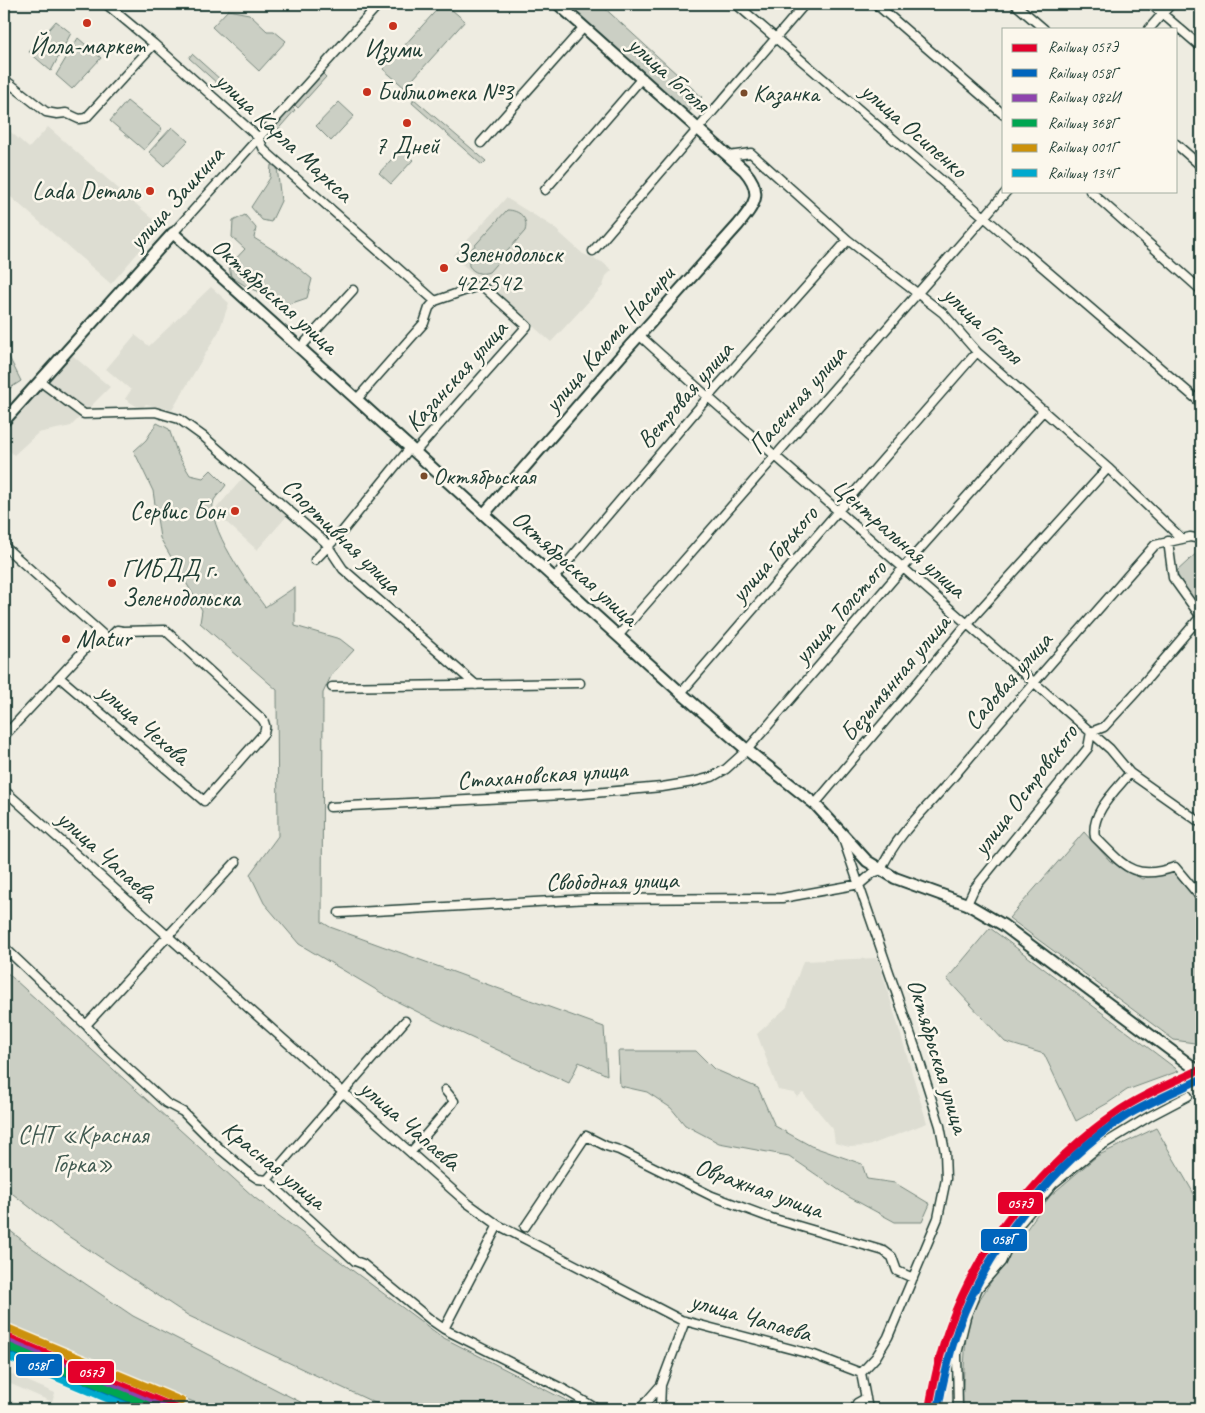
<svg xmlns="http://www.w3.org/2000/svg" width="1205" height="1413" viewBox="0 0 1205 1413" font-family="Caveat,sans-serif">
  <rect width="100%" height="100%" fill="#eeece1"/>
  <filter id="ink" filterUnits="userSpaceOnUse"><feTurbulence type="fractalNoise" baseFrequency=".02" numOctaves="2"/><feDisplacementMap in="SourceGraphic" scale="10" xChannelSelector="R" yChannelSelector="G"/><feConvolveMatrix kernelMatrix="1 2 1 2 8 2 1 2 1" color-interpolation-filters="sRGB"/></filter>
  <g filter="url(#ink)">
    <path fill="#ddddd2" d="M4,126l25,22 19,-21 113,99 -50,58 -107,-93z
      M506,198l46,28 31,28 19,8 10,8 -6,6 -3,10 -52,56 -98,-86z
      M211,287l18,16 -10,28 -47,79 -26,-6 -5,5 -16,-10 6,-9 -25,-21 29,-34 14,11z
      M72,355l38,32 -39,39 -33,7 -24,22 -10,-9v-14z
      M243,478l44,38 -30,34 -43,-39z
      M878,958l49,165 -59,23 -19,1 -14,-4 -2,-14 -30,-36 -6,4 -3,-4 -16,-3 -21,-56 30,-27 16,-46z
      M4,1371l51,22 -3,9 -48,-21z
      M4,1398l29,11h-29z"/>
    <path fill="#cbcfc4" stroke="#75867c" d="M442,4h3l20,17 -60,67 -22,-19z
      M565,4h35l102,93 -15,17z
      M228,10l21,4 18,17h7l12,10 -27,30 -47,-44z
      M56,21l15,12 -20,38 -22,-19z
      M78,38l23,20 -29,31 -16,-14z
      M192,54l49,44 -3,4 -49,-44z
      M322,73l4,4 -28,31 -4,-4z
      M414,99l72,62 -4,4 -70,-62z
      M127,101l35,28 -18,21 -34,-29z
      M339,102l15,14 -23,25 -15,-15z
      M292,107l3,3 -21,24 -4,-3z
      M172,127l16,14 -24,25 -15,-14z
      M401,149l12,11 -22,24 -12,-11z
      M271,165l6,2 4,34 -10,21 -9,-2 -11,-13 19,-29z
      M507,210c12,0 22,8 18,21l-36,41c-8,3 -15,1 -20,-6l-1,-13z
      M245,215l11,13 -2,10 34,21 24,20 -5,19 -18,6 -40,-16 -18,-11 -2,-11 16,-17 -13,-12 1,-16z
      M4,347l17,34 -17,11z
      M157,423l12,6 9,26 12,20 13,3 8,-8 15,15c-3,5 -9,10 -12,15 -10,24 37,88 51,107l30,-20v39l45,13 14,11 -22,24 -9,19 -1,229 8,5 274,100 3,48 -28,-13 -10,21 -123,-57 -56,-28 -91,-54 -35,-41 -14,-29 28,-38 -1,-146 -77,-67 2,-13 -42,-72 -7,-47 -19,-40 12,-11z
      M1201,549v62l-19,-26 -6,-13z
      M1084,832l26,29 32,18 29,-12 30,37v140l-27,-4 -165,-122z
      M990,928l189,143 -52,19 -19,13 -32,18 -32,-67 -39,-12 -58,-63z
      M4,970l251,228 187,139 141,72h-195l-199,-93 -130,-86 -55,-43z
      M618,1051h78l18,18 44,19 17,38 36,20 51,18 5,15 28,4 35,21 -8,18h-27l-46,-25 -60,-41 -70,-13 -34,-18 -14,-17 -24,-16 -27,-6z
      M1156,1128l45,78v203h-236l-3,-8 5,-82 38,-59 45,-64 47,-40z
      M4,1226l27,21 102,69 181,93h-103l-114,-46 -93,-41z"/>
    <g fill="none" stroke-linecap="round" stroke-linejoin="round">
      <defs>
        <path id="minor" d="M106,4l48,40 105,94 5,12 171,151
          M736,4l465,399
          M876,4l128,111
          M1015,4l29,25
          M1151,4l50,43
          M1149,29l22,-25
          M4,79l42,33 11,2 9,-1 13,6 7,-1 68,-74
          M481,143l103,-116
          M1176,144l25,22
          M728,156l23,-3 97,87 95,73 34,39 131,116 74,71 8,-2 11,2
          M545,190l97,-112
          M1090,191l111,99
          M173,233l206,-229
          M593,251l212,-247
          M639,335l69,62 402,352 20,24 71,50
          M300,348l53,-58
          M41,382l43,32 71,-2 24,7 25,18 121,105 18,27 133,116
          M357,399l67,-76 5,-15 6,-7 46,-16 46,41 -112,126
          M1168,541l5,37 28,39
          M4,546l104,93 9,-9 6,1 42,-1 97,89c4,5 4,8 2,14l-60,68 -145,-124
          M315,560l27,-28 68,-84
          M554,578l154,-181 140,-157
          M618,636l389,-445
          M332,687l248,-4
          M681,693l157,-182 139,-159
          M4,736l96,-103
          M1130,773c-14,17 -40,40 -35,64 28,27 37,45 80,30l26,31
          M4,790l462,412 32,23 183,95 133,35 47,18
          M815,804l152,-180 141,-156
          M330,807l252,-13 80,-7 31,-5 19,-5 14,-8 21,-19 156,-182 141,-158
          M842,836l75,217 23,73 5,26 1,27 -8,39 -50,119 -12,20 -15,16
          M967,904l7,-15 114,-141 3,-16 13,-5 33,-36 64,-75
          M339,913l250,-14 193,-1 78,-14 13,-11 8,-3c15,-36 49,-65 74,-95 65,-78 133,-154 200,-230l27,-6
          M4,947l82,78 20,23 60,55 17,9 35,35 31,26 9,6 9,1 88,81 8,3 68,56 13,9 121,61 32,19
          M86,1025l150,-163
          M411,1152l41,-48 2,-3 -9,-11
          M267,1180l138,-159
          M525,1227l61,-91 20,10 13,4 93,46 59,22 113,33 8,6 5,14 16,7
          M444,1329l54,-104
          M861,1373l7,36
          M640,1409l21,-24 24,-64
          M660,1409l1,-24
          M855,1409l2,-6 9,-5
          M958,1409l-1,-55 9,-37 12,-29 23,-26 16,-35 36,-43 46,-37 51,-31 38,-20"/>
        <path id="major" d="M4,421l169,-188 508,460 66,57 68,54 52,57 28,17 72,26 36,21 198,148
          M484,514l143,-165 111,-124c17,-21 26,-32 6,-55l-186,-166"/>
      </defs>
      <use href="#minor" stroke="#1f3d34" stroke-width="11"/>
      <use href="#major" stroke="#1f3d34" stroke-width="14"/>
      <use href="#minor" stroke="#fbf7ec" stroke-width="8"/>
      <use href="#major" stroke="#fbf7ec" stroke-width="10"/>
      <defs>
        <path id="rail-1" d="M4,1336l174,73
          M929,1409c5,-29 11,-57 21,-84 31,-84 96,-165 170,-215 25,-17 54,-28 81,-41"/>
        <path id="rail-2" d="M4,1350l139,59
          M938,1409c5,-28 11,-54 20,-81 29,-79 97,-167 168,-212 24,-14 50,-25 75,-37"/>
        <path id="rail-3" d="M4,1341l161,68"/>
        <path id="rail-4" d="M4,1345l152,64"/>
        <path id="rail-5" d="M7,1328l174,73"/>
        <path id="rail-6" d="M4,1355l129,54"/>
      </defs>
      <use href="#rail-1" stroke="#fbf7ec" stroke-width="11"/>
      <use href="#rail-2" stroke="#fbf7ec" stroke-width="11"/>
      <use href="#rail-3" stroke="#fbf7ec" stroke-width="11"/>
      <use href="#rail-4" stroke="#fbf7ec" stroke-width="11"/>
      <use href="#rail-5" stroke="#fbf7ec" stroke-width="11"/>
      <use href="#rail-6" stroke="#fbf7ec" stroke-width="11"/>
      <use href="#rail-1" stroke="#e4002b" stroke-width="8"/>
      <use href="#rail-2" stroke="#0065bd" stroke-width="8"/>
      <use href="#rail-3" stroke="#8e44ad" stroke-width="8"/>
      <use href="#rail-4" stroke="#00a651" stroke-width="8"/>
      <use href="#rail-5" stroke="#cc910a" stroke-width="8"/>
      <use href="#rail-6" stroke="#00a9ce" stroke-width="8"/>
    </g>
  </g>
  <g fill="#c8321e" stroke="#fbf7ec" stroke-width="2">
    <circle cx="87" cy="23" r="5"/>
    <circle cx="393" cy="26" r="5"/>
    <circle cx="367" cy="92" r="5"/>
    <circle cx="407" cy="123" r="5"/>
    <circle cx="150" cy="191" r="5"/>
    <circle cx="444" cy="268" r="5"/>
    <circle cx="235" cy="511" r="5"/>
    <circle cx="112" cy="583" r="5"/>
    <circle cx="66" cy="639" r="5"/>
  </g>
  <g fill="#7a4b2a" stroke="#fbf7ec" stroke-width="2">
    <circle cx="744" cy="93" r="4.5"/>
    <circle cx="424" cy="476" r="4.5"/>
  </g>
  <g text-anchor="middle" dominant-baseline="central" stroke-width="5" stroke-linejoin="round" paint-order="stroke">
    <g font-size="24" fill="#1f3d34" stroke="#fbf7ec" text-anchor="start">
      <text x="753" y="93">Казанка</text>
      <text x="433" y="476">Октябрьская</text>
    </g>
    <g font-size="25" fill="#1f3d34" stroke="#fbf7ec" text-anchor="start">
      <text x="87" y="46" text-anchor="middle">Йола-маркет</text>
      <text x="393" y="49" text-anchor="middle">Изуми</text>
      <text x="377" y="92">Библиотека №3</text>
      <text x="407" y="146" text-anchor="middle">7 Дней</text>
      <text x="140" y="191" text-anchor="end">Lada Dеталь</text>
      <text x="454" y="254">Зеленодольск<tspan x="454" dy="29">422542</tspan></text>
      <text x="225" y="511" text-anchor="end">Сервис Бон</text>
      <text x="122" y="569">ГИБДД г.<tspan x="122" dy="29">Зеленодольска</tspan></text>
      <text x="76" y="639">Matur</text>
    </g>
    <g font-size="25" fill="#1f3d34" stroke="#fbf7ec">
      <text transform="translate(669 74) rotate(42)">улица Гоголя</text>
      <text transform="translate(914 130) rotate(41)">улица Осипенко</text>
      <text transform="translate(284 137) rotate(43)">улица Карла Маркса</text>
      <text transform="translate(176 198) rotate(-48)">улица Заикина</text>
      <text transform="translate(275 296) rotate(42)">Октябрьская улица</text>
      <text transform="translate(983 325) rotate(44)">улица Гоголя</text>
      <text transform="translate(609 339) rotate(-49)">улица Каюма Насыри</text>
      <text transform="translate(456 376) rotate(-48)">Казанская улица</text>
      <text transform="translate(685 395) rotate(-49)">Ветровая улица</text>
      <text transform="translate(797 400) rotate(-49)">Пасечная улица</text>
      <text transform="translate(342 536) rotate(44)">Спортивная улица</text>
      <text transform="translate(899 538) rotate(41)">Центральная улица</text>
      <text transform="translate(774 554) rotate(-49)">улица Горького</text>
      <text transform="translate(575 568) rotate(42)">Октябрьская улица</text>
      <text transform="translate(840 612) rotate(-49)">улица Толстого</text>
      <text transform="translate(895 678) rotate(-50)">Безымянная улица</text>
      <text transform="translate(1008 681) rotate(-49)">Садовая улица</text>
      <text transform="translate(144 724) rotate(41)">улица Чехова</text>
      <text transform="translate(542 775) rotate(-4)">Стахановская улица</text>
      <text transform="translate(1025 790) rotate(-53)">улица Островского</text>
      <text transform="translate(107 856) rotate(42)">улица Чапаева</text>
      <text transform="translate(612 881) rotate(-1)">Свободная улица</text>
      <text transform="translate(938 1056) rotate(73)">Октябрьская улица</text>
      <text transform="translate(410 1125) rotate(41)">улица Чапаева</text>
      <text transform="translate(274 1165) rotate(39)">Красная улица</text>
      <text transform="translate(759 1188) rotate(20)">Овражная улица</text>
      <text transform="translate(751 1317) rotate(16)">улица Чапаева</text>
    </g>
    <g font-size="25" fill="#415a51" stroke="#fbf7ec">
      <text x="83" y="1135">СНТ «Красная<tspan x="83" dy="29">Горка»</tspan></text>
    </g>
  </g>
  <g stroke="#fbf7ec" stroke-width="2">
    <rect x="997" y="1191" width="47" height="24" rx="5" fill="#e4002b"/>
    <rect x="980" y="1228" width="48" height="24" rx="5" fill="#0065bd"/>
    <rect x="15" y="1353" width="48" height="24" rx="5" fill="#0065bd"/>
    <rect x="67" y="1360" width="48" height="24" rx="5" fill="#e4002b"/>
  </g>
  <g font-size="14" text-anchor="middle" font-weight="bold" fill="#fff">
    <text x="1020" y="1208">057Э</text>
    <text x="1004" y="1244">058Г</text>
    <text x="39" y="1370">058Г</text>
    <text x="91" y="1377">057Э</text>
  </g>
  <rect width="1205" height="1413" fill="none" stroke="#fbf7ec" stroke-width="20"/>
  <rect x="10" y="10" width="1185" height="1393" fill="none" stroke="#1f3d34" stroke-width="2" filter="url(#ink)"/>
  <rect x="1002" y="28" width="175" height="165" fill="#fbf7ec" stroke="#a3ada2"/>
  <rect x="1012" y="44" width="25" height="8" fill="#e4002b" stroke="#a3ada2"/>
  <text x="1048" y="52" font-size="15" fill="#1f3d34">Railway 057Э</text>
  <rect x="1012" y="69" width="25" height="8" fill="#0065bd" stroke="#a3ada2"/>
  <text x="1048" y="78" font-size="15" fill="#1f3d34">Railway 058Г</text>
  <rect x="1012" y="94" width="25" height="8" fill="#8e44ad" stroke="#a3ada2"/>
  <text x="1048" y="102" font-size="15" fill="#1f3d34">Railway 082И</text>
  <rect x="1012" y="119" width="25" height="8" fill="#00a651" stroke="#a3ada2"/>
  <text x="1048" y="128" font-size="15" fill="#1f3d34">Railway 368Г</text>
  <rect x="1012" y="144" width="25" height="8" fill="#cc910a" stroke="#a3ada2"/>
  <text x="1048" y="152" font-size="15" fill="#1f3d34">Railway 001Г</text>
  <rect x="1012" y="169" width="25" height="8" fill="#00a9ce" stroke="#a3ada2"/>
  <text x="1048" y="178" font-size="15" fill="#1f3d34">Railway 134Г</text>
</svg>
